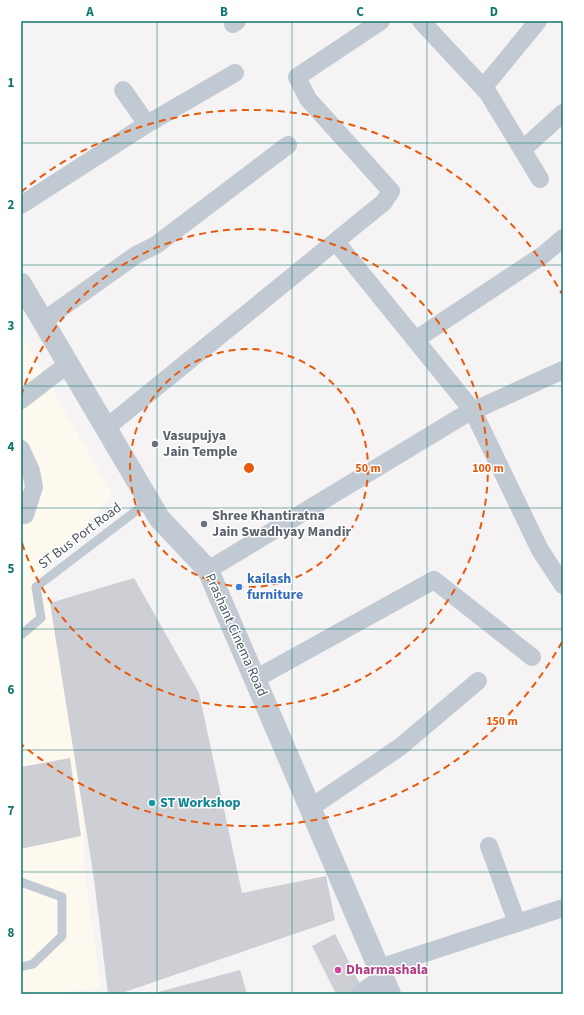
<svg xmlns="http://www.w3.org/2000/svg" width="584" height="1015" viewBox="0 0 584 1015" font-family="'Source Sans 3',sans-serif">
  <rect width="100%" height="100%" fill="#f5f3f3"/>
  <path fill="#fdf9ef" d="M21,334l92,161 -68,74 39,250v49l17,120 -51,6h-29z"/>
  <path fill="#cdcfd5" d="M134,578l65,115 43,200 84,-17 9,44 -216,74h-11l-14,-115 -44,-276z
    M70,758l11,78 -60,13v-82z
    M335,934l30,60h-29l-24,-48z
    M240,970l7,24h-96z"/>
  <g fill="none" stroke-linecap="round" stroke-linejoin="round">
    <path stroke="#c1cad2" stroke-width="9" d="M21,635l20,-17 -5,-31 113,-86
      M21,882l41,15v39l-29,28 -12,3"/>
    <path stroke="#c1cad2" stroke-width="18" d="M421,21l67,72 52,86
      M233,24l4,-3
      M483,88l55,-67
      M147,124l88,-51
      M522,150l41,-37
      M21,205l126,-81 -24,-34
      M336,242l137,169 67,139 23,35
      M43,321l93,-66 20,-10 132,-100
      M415,340l128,-85 20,-17
      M21,400l47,-36
      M106,428l278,-226 7,-11 -83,-92 -11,-22 84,-56
      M21,449l10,22 3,16 -9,28
      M208,570l256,-155 99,-45
      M255,679l179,-99 98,77
      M310,808l90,-61 78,-66
      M489,846l28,77
      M379,968l184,-60
      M359,994l24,-17"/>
    <path stroke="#c1cad2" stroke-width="22" d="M21,284l138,234 49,52 182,424"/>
  </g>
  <path fill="none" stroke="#0f766e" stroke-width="1" stroke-opacity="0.55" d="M157,21v973M292,21v973M427,21v973M21,143h542M21,265h542M21,386h542M21,508h542M21,629h542M21,750h542M21,872h542"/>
  <g fill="none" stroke="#e8590c" stroke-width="2" stroke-dasharray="7 5">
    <circle cx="249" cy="468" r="119"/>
    <path d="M21 396A239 239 0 1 1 21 540"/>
    <path d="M562 642A358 358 0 0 1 21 744M21 192A358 358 0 0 1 562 294"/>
  </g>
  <g fill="#6b7280" stroke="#fff" stroke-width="1.5">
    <circle cx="155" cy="444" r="4"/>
    <circle cx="204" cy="524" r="4"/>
  </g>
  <circle fill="#3f7fe0" stroke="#fff" stroke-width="1.5" cx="239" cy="587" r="4"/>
  <circle fill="#0f9aa8" stroke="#fff" stroke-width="1.5" cx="152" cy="803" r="4"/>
  <circle fill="#d1479c" stroke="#fff" stroke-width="1.5" cx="338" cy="970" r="4"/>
  <g text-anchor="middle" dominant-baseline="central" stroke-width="3" stroke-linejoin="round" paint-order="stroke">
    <g font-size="14" font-weight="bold" fill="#5b616d" stroke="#fff" text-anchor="start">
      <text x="163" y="436">Vasupujya<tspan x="163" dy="16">Jain Temple</tspan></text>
      <text x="212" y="516">Shree Khantiratna<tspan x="212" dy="16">Jain Swadhyay Mandir</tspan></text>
    </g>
    <g font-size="14" fill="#4a5661" stroke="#fff">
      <text transform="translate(80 536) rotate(-37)">ST Bus Port Road</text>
      <text transform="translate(236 635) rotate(66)">Prashant Cinema Road</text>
    </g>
    <g font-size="14" font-weight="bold" fill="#366cbe" stroke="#fff" text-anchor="start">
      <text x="247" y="579">kailash<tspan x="247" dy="16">furniture</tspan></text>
    </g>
    <g font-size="14" font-weight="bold" fill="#0d838f" stroke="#fff" text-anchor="start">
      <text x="160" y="803">ST Workshop</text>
    </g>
    <g font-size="14" font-weight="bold" fill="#b23c85" stroke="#fff" text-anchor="start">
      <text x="346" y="970">Dharmashala</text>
    </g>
  </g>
  <circle cx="249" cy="468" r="6" fill="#e8590c" stroke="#fff" stroke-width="2"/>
  <g font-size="12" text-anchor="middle" font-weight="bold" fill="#e8590c" stroke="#fff" stroke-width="3" stroke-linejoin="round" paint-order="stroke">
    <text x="368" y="472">50 m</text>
    <text x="488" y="472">100 m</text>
    <text x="502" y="725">150 m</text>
  </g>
  <rect width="584" height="1015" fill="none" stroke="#ffffff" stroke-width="44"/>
  <rect x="22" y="22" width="540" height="971" fill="none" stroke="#0f766e" stroke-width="1.5"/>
  <g font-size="13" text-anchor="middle" font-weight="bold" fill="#0f766e">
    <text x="90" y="16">A</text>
    <text x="224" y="16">B</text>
    <text x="360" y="16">C</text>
    <text x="494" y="16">D</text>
    <text x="11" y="87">1</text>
    <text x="11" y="209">2</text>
    <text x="11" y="330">3</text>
    <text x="11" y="451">4</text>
    <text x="11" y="573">5</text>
    <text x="11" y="694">6</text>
    <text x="11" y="815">7</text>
    <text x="11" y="937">8</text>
  </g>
</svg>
